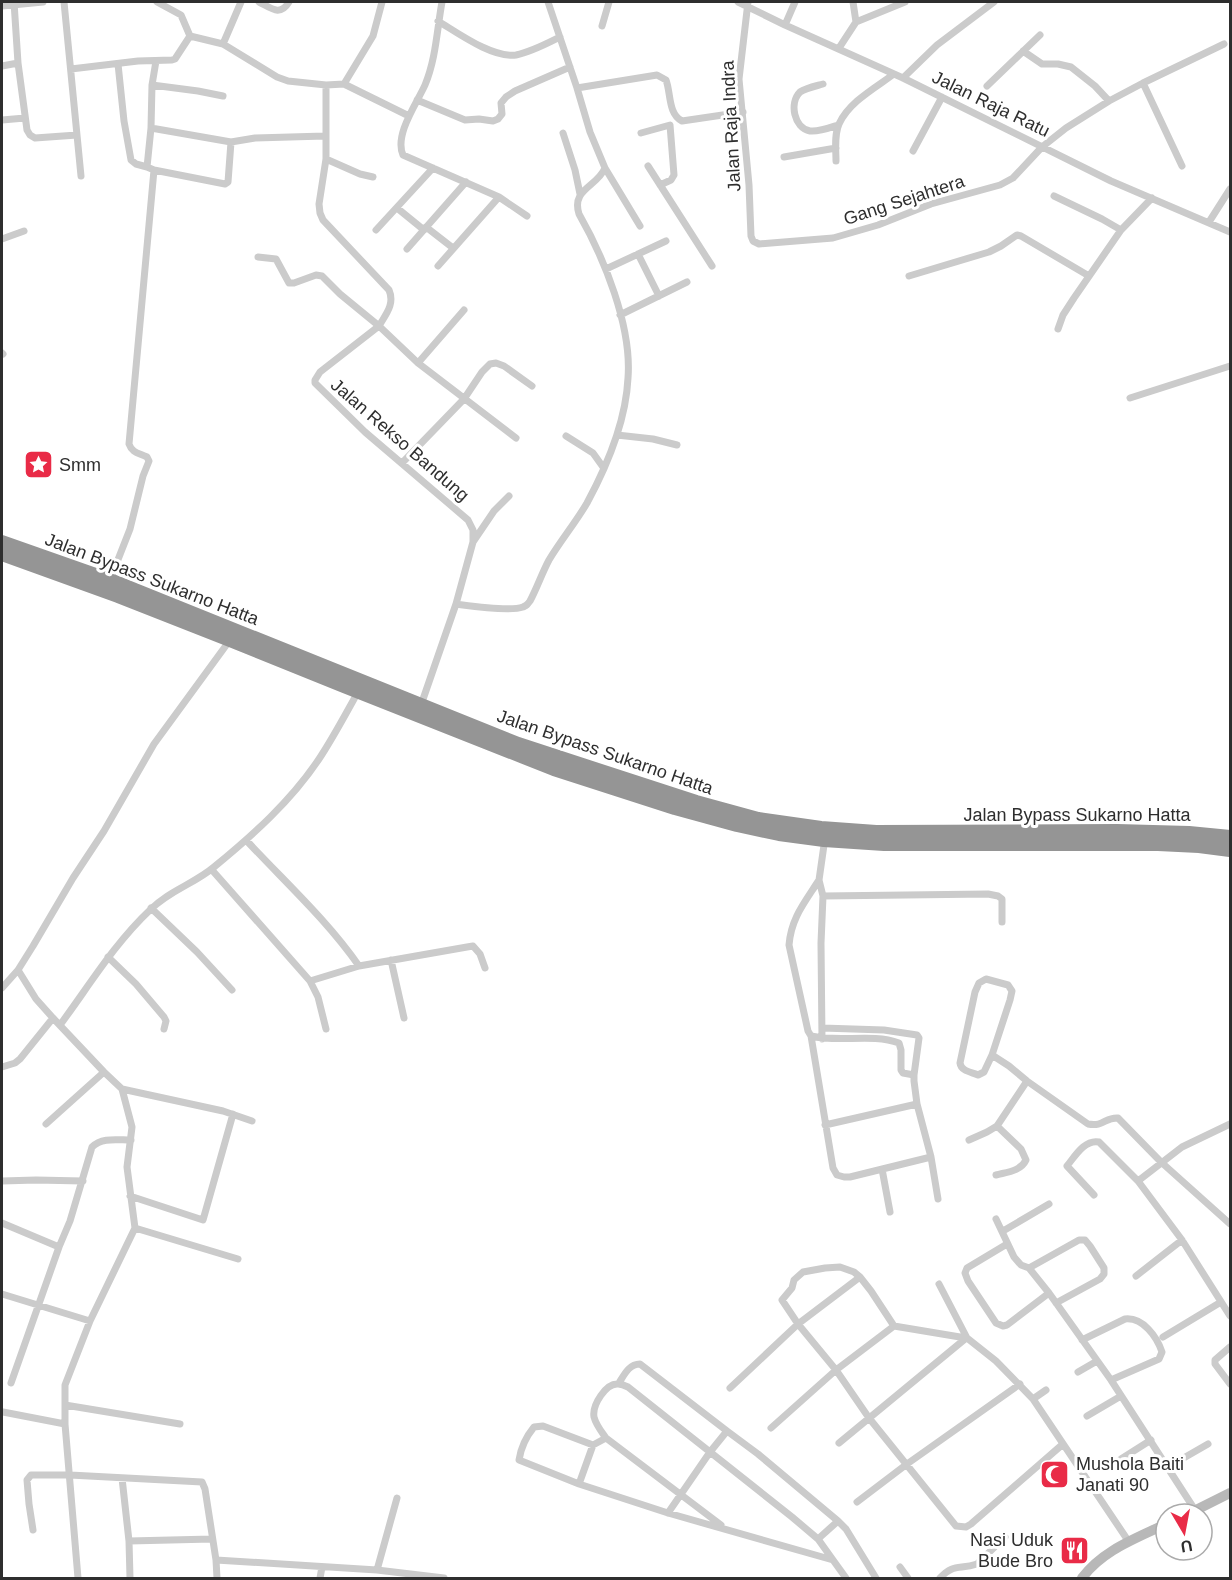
<svg xmlns="http://www.w3.org/2000/svg" width="1232" height="1580" viewBox="0 0 1232 1580" font-family="Arial,sans-serif">
  <rect width="100%" height="100%" fill="#fff"/>
  <g fill="none" stroke-linecap="round" stroke-linejoin="round">
    <path stroke="#cbcbcb" stroke-width="7" d="M14,2l4,61 9,67 3,5 5,3 42,-3
      M64,2l17,174
      M157,2l24,13 9,21 33,8 54,33 11,4 38,4 18,-1 65,32
      M259,2c12,6 21,15 30,0
      M442,2c-5,27 -6,57 -17,83 -8,18 -31,50 -22,70l96,42 28,19
      M738,2l47,23 118,53 208,103 119,51
      M748,2l-9,77 10,106 2,51 2,5 6,3 74,-6 45,-13 53,-21 69,-19 13,-7 29,-31 24,-19 43,-27 34,-18 81,-39
      M853,2l3,20
      M2,6l41,-4
      M438,21c20,12 54,37 78,34 15,-3 30,-11 44,-18
      M785,25l10,-23
      M602,26l7,-24
      M223,44l18,-42
      M839,48l17,-26 49,-20
      M1023,51l19,13h16l13,3 24,19 14,15
      M118,64l6,57 7,39 5,4 11,3
      M2,66l16,-3
      M71,69l67,-8 34,-1 3,-1 15,-23
      M903,78l34,-33 57,-43
      M1143,83l39,83
      M344,84l29,-48 9,-34
      M823,84c-7,2 -17,4 -23,8 -11,11 -6,36 10,39 9,1 19,-3 28,-6
      M152,85l46,6 25,5
      M326,85v74l-7,45 1,9 3,7 66,70c6,14 -3,24 -10,36l39,37 98,75
      M987,86l53,-51
      M577,88l80,-13 9,5c5,13 2,34 16,41l61,-9
      M417,100l48,20 14,-1 14,2 5,-2 4,-5 -1,-11 5,-6 9,-6 55,-24
      M2,120l23,-2
      M151,128l80,14 24,-4 70,-2
      M563,133l12,37 5,24
      M641,133l29,-8 4,50 -3,5 -11,5
      M913,151l29,-54
      M784,157l52,-9
      M326,159l34,15 13,3
      M836,161c0,-11 -2,-26 3,-37 10,-22 36,-36 55,-50
      M648,166l64,100
      M605,168l35,58
      M154,170l71,14 3,-2 3,-40
      M1054,196l48,23 19,11
      M397,208l27,22
      M1209,222l21,-33
      M426,227l27,21
      M376,230l57,-62
      M2,239l22,-8
      M407,249l59,-67
      M638,254l21,42
      M258,257l18,2 13,24h5l22,-8 6,1 18,18 39,32 -59,46 -5,8v3l50,49 103,88 5,10v12l-17,62 -35,101
      M438,266l61,-69
      M606,269l60,-28
      M909,276l80,-24 12,-6 16,-11 4,1 68,40
      M620,315l67,-33
      M1058,329l5,-14 11,-17 47,-68 31,-32
      M2,353l1,1
      M418,363l46,-53
      M1130,398l100,-32
      M617,435l36,4 24,6
      M566,436l27,17 10,14
      M402,463l62,-64 18,-27 8,-8 6,-1 8,3 28,20
      M473,542l21,-31 15,-15
      M110,580l20,-51 13,-53 6,-15 -2,-4c-8,-4 -15,-4 -18,-13l25,-274 -7,-3 4,-39 1,-43 4,-24
      M456,604c15,2 53,8 67,3 4,-2 4,-2 7,-6 7,-13 12,-28 19,-41 12,-20 27,-38 38,-57 20,-37 39,-83 41,-125 4,-52 -24,-120 -49,-164 -8,-25 18,-27 26,-46l-15,-36 -13,-44 -29,-86
      M246,840c38,41 81,80 113,126
      M212,870l98,111 8,16 8,32
      M819,880c-14,22 -28,38 -30,65l19,86 3,5c28,7 60,-3 88,7l2,7v20l2,3 11,2
      M823,896l165,-2 10,2 4,3v23
      M151,908l46,44 35,38
      M108,957l28,27 28,33 2,4 -2,8
      M391,960l13,58
      M18,970l18,29 17,19 51,54 18,17 10,38 -5,40 8,61 -45,93 -25,64v39l13,154
      M310,981l49,-15 108,-19 6,-1 7,8 5,14
      M2,988l16,-18 15,-24 40,-68 31,-47 50,-87 76,-104
      M60,1025c29,-39 54,-81 90,-115 20,-20 44,-26 64,-43 38,-31 77,-66 105,-108 14,-21 26,-44 39,-67
      M822,1028l62,2 33,5 2,3 -5,37v6l3,23 14,53 7,42
      M811,1036l22,132 4,7 7,2h6l81,-20
      M822,1039l-1,-96 2,-47 -4,-16 6,-42
      M992,1055l-8,17 -6,3c-7,-3 -17,-4 -18,-12l15,-71 4,-9 7,-4 22,6 4,6 -2,9 -18,55 17,11 18,15 61,43c16,3 17,-7 30,-6l43,44 69,62
      M2,1067l13,-4 5,-4 33,-41
      M122,1089l101,22 29,10
      M46,1124l58,-52
      M825,1125l92,-21
      M969,1140l18,-8 10,-6 30,-45
      M882,1169l8,43
      M996,1175c11,-3 25,-4 30,-15l-5,-11 -24,-23
      M2,1181l34,-1 47,1
      M1138,1181l44,-34 48,-23
      M1094,1195l-27,-29c8,-10 18,-27 32,-24l39,39 44,59 48,76
      M130,1196l73,24 30,-106
      M996,1219l18,38 7,8 8,3 20,25 62,87 84,130
      M2,1223l57,24
      M135,1228l103,31
      M1003,1231l46,-27
      M1007,1244l-40,24 -2,5 3,8 28,42 7,3 4,-1 42,-32
      M1029,1268l50,-28h6l5,6 14,22v6l-4,5 -44,24
      M1136,1276l46,-36
      M939,1284l28,54 29,23 37,38 96,143
      M2,1294l88,27
      M1163,1337l58,-35
      M964,1340l-4,-3 -66,-11 -23,-35 -11,-14 -6,-5 -14,-5 -15,1 -22,4 -9,8 -2,8 -10,12 16,24 38,46 33,48 87,108 10,1 5,-3 92,-80
      M1082,1340l43,-21c18,-2 32,18 37,33l-3,7 -48,21
      M1230,1347l-15,13v4l15,20
      M1078,1372l19,-11
      M11,1383l48,-136 11,-26 22,-74c10,-10 25,-7 39,-7
      M619,1383c5,-8 10,-19 21,-19l87,67 -17,21 -42,61
      M730,1388l68,-64 62,-47
      M1033,1399l13,-9
      M65,1405l115,19
      M3,1412l62,12
      M1087,1416l34,-20
      M771,1428l65,-58 58,-44
      M727,1431l31,23 80,67 8,8 30,49
      M606,1438c-5,-7 -10,-13 -12,-21 -2,-12 12,-34 24,-33 2,0 8,2 10,3l164,130 26,22 15,21
      M839,1443l126,-104
      M593,1445l-50,-19 -9,1c-9,11 -13,20 -15,33l60,24 89,29 165,47 13,18
      M1121,1459l30,-19
      M1168,1467l40,-23
      M122,1478l7,63 1,37
      M579,1484l14,-39 13,-7 115,87
      M857,1502l50,-38 113,-80
      M33,1530l-4,-26 -2,-24 4,-5h39l132,7 3,7 11,71 1,18
      M818,1539l20,-18
      M129,1541l83,-2
      M216,1560l161,10 67,8
      M900,1567l8,11
      M377,1570l20,-72
      M320,1578l2,-11
      M940,1578c14,-15 19,-8 37,-14l28,-27"/>
    <path stroke="#b8b8b8" stroke-width="10" d="M1188,1514l42,-21
      M1082,1578c21,-28 53,-39 84,-54"/>
    <path stroke="#959595" stroke-width="14" d="M2,542l108,38 408,164 178,58 62,17 63,9 55,4 241,-1 72,2 41,4
      M2,554l116,42 112,44 114,46 210,83 121,39 62,17 42,9 45,6 60,4h274l41,2 31,4"/>
  </g>
  <defs>
    <symbol id="sight-square" viewBox="-11 -11 22 22"><rect x="-9" y="-9" width="18" height="18" rx="4" fill="#e92b47" stroke="#fff"/><path d="M0-6L1.8-2.2L6-1.7L2.9 1.2L3.7 5.4L0 3.3L-3.7 5.4L-2.9 1.2L-6-1.7L-1.8-2.2Z" fill="#fff"/></symbol>
    <symbol id="mosque-square" viewBox="-11 -11 22 22"><rect x="-9" y="-9" width="18" height="18" rx="4" fill="#e92b47" stroke="#fff"/><path d="M3.5-4.9A6 6 0 1 0 3.5 4.9A5 5 0 1 1 3.5-4.9Z" fill="#fff"/></symbol>
    <symbol id="restaurant-square" viewBox="-11 -11 22 22"><rect x="-9" y="-9" width="18" height="18" rx="4" fill="#e92b47" stroke="#fff"/><path d="M-5-6h1v4h1v-4h1v4h1v-4h1v5L-1.5 .5V6h-2V.5L-5-1ZM5-6V6H3V1.5H1.5Q1.5-4 5-6Z" fill="#fff"/></symbol>
  </defs>
  <g fill-rule="evenodd">
    <use href="#sight-square" x="22" y="448" width="33" height="33"/>
    <use href="#mosque-square" x="1038" y="1458" width="33" height="33"/>
    <use href="#restaurant-square" x="1058" y="1534" width="33" height="33"/>
  </g>
  <g text-anchor="middle" dominant-baseline="central" stroke-width="6" stroke-linejoin="round" paint-order="stroke">
    <g font-size="18" fill="#2e2e2e" stroke="#fff">
      <text transform="translate(991 104) rotate(26)">Jalan Raja Ratu</text>
      <text transform="translate(731 126) rotate(-93)">Jalan Raja Indra</text>
      <text transform="translate(904 200) rotate(-18)">Gang Sejahtera</text>
      <text transform="translate(400 440) rotate(41)">Jalan Rekso Bandung</text>
      <text transform="translate(152 579) rotate(21)">Jalan Bypass Sukarno Hatta</text>
      <text transform="translate(605 752) rotate(19)">Jalan Bypass Sukarno Hatta</text>
      <text x="1077" y="815">Jalan Bypass Sukarno Hatta</text>
    </g>
    <g font-size="18" fill="#2e2e2e" stroke="#fff" text-anchor="start">
      <text x="59" y="465">Smm</text>
      <text x="1076" y="1464">Mushola Baiti<tspan x="1076" dy="21">Janati 90</tspan></text>
      <text x="1053" y="1540" text-anchor="end">Nasi Uduk<tspan x="1053" dy="21">Bude Bro</tspan></text>
    </g>
  </g>
  <rect width="1232" height="1580" fill="none" stroke="#2e2e2e" stroke-width="6"/>
  <g transform="translate(1184 1532) rotate(170)"><circle r="28" fill="#ffffff" stroke="#ababab" stroke-width="1.5"/>
  <path d="M0-4.5L10 22L0 15L-10 22Z" fill="#e92b47"/>
  <text y="-9" font-size="16" font-weight="bold" text-anchor="middle" fill="#2e2e2e">U</text>
  </g>
</svg>
